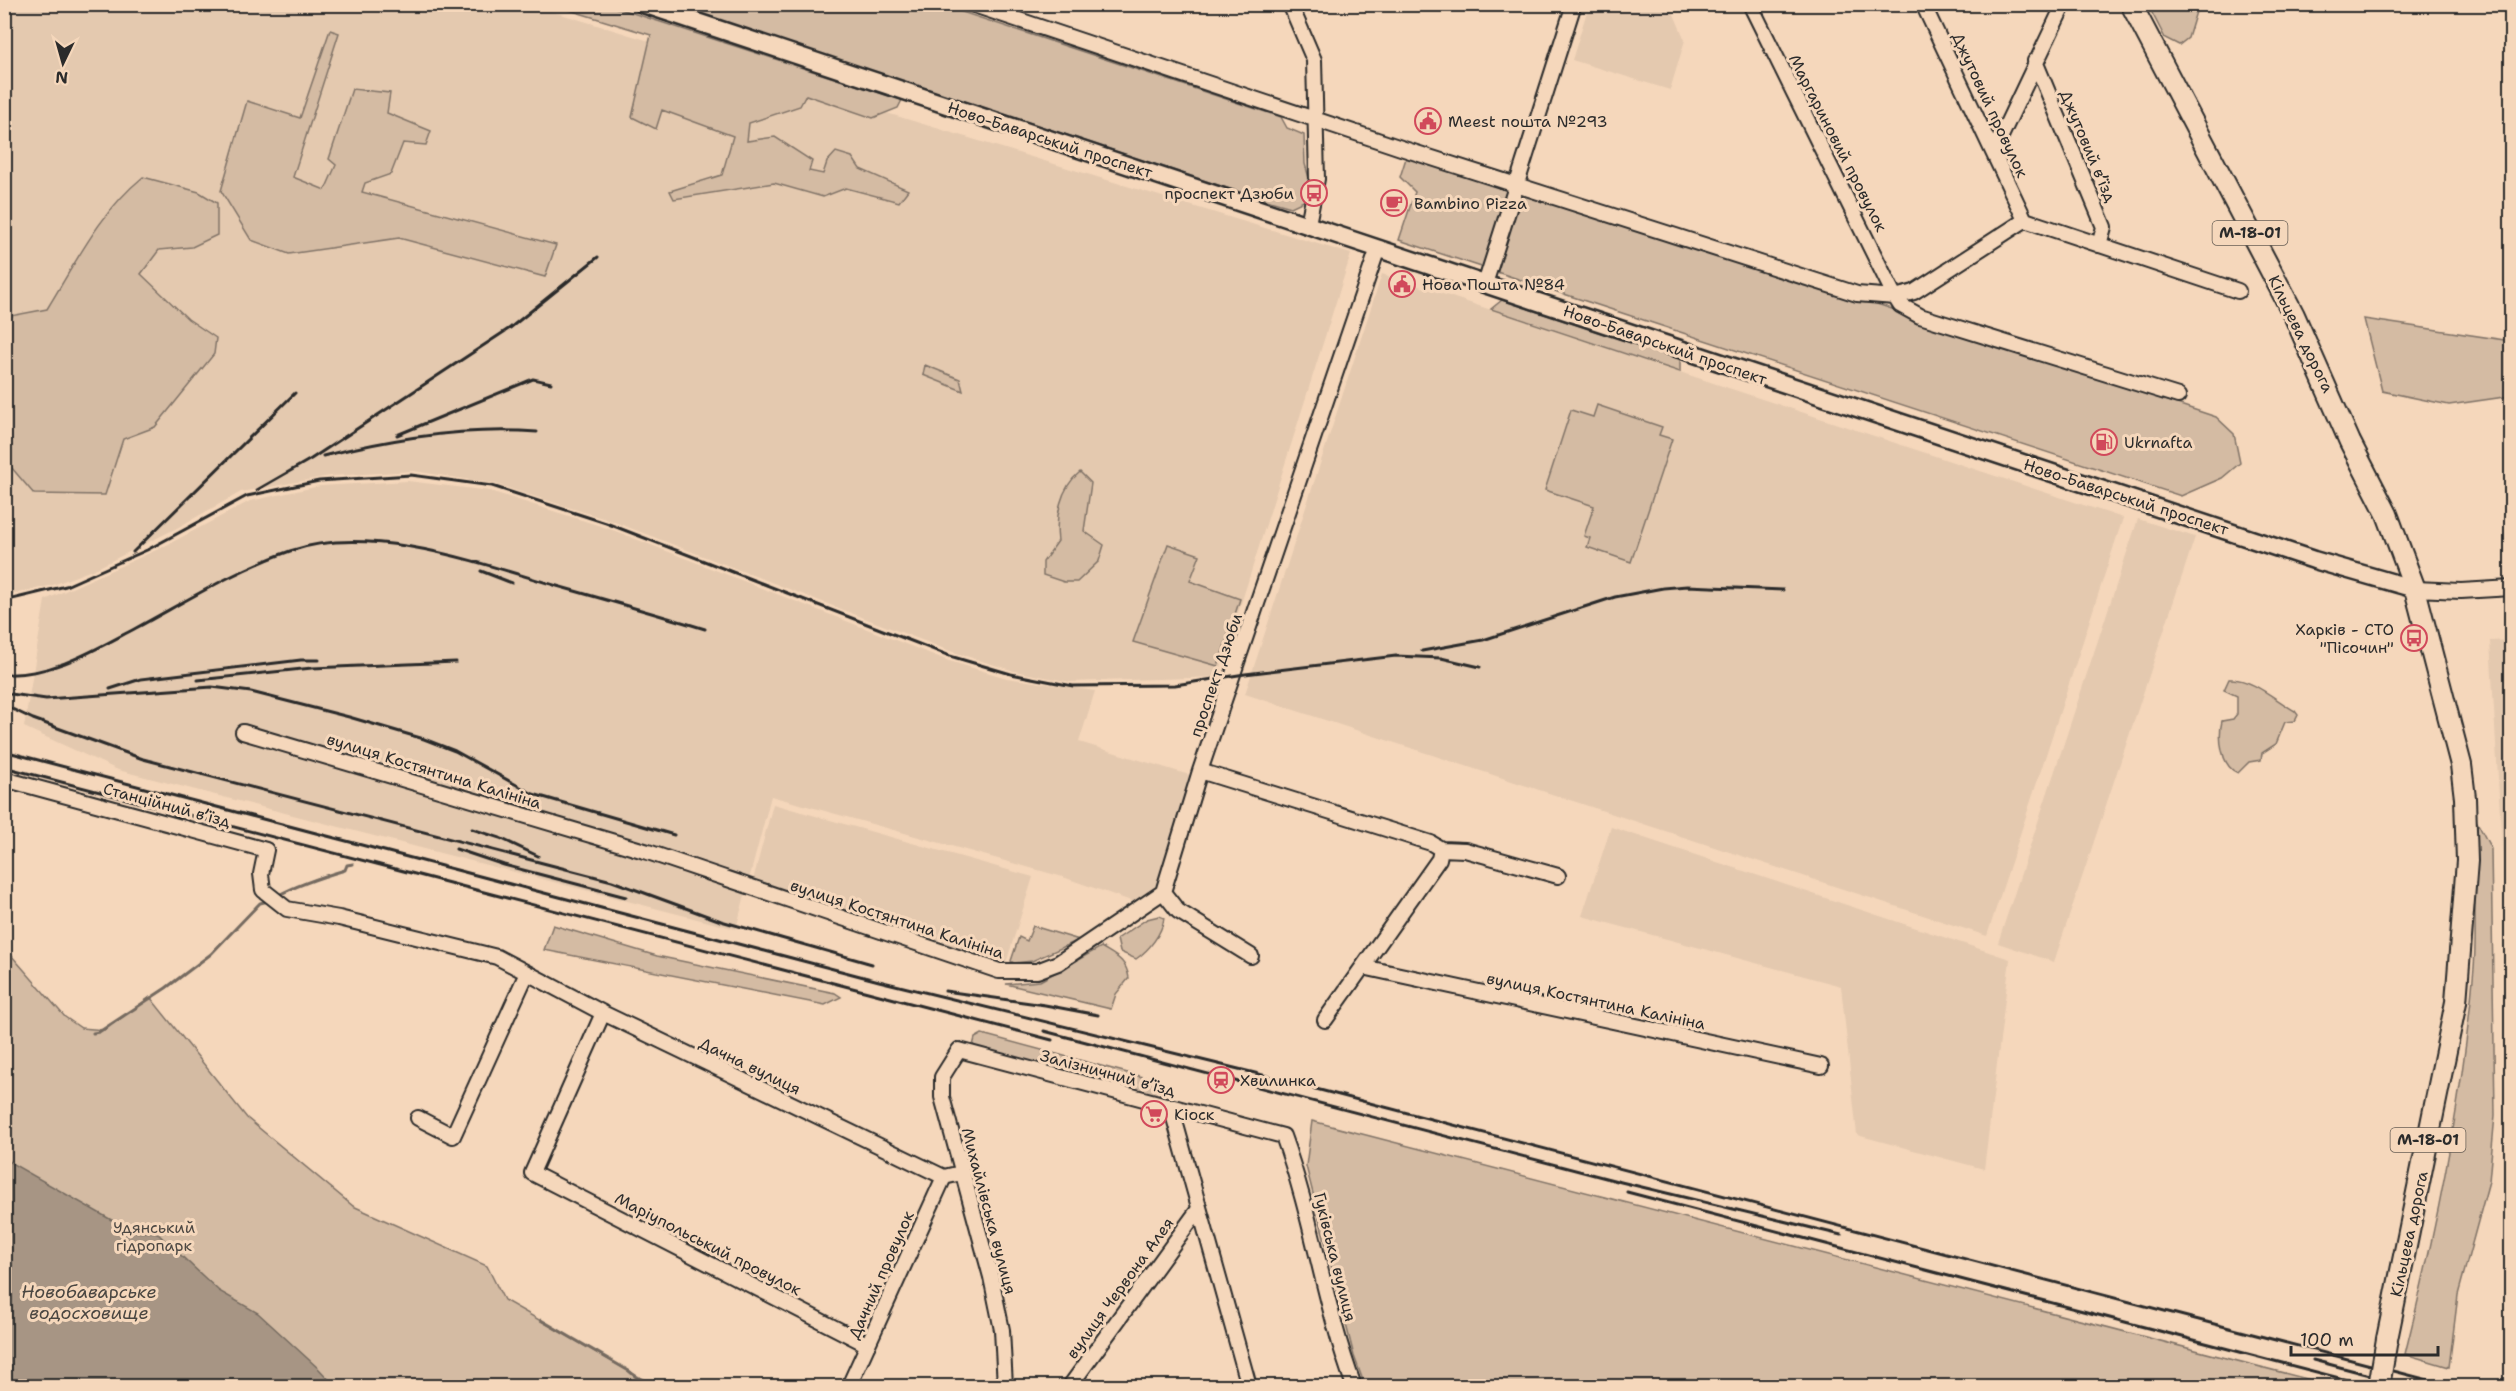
<svg xmlns="http://www.w3.org/2000/svg" width="2516" height="1391" viewBox="0 0 2516 1391" font-family="'Shantell Sans',sans-serif">
  <rect width="100%" height="100%" fill="#f5d7bb"/>
  <filter id="ink" filterUnits="userSpaceOnUse"><feTurbulence type="fractalNoise" baseFrequency=".0167" numOctaves="2"/><feDisplacementMap in="SourceGraphic" scale="12" xChannelSelector="R" yChannelSelector="G"/><feConvolveMatrix kernelMatrix="1 2 1 2 8 2 1 2 1" color-interpolation-filters="sRGB"/></filter>
  <g filter="url(#ink)">
    <path fill="#e4c9af" d="M5,5h526l820,249 -133,423 -148,5 -56,-11 -64,-20 -338,-130 -117,-37 -81,-13 -84,5 -89,16 -66,37 -78,39 -44,17 -48,11z
      M1589,5h81l15,35 -15,50 -98,-30z
      M1382,274l741,244 -136,418 -742,-242z
      M408,481l82,10 120,38 339,132 58,17 88,13 -16,51 114,34 -36,108 -23,18 -71,-25 -292,-81 -35,133 -618,-159 -94,-43 21,-127 118,-53 87,-46 70,-15z
      M2138,519l57,18 -141,425 -56,-19z
      M2511,640h1l-1,362 -21,-361z
      M773,804l260,73 -27,86 -254,-79z
      M1611,827l399,132 -26,210 -127,-34 -16,-149 -259,-70z"/>
    <path fill="#d4bba3" stroke="#807367" stroke-width="1.5" d="M553,5h55l294,95 -4,8 -25,10 -67,-23 -6,11 -51,17 -2,18 28,-4 37,24 -3,10 14,3 4,-12 9,-10 16,5 8,12 48,21 -9,12 -53,-14 -23,9 -49,-14 -100,16 -4,-8 52,-16 11,-39 -71,-26 -6,19 -24,-12 19,-82z
      M674,5h267l340,112 6,11 17,7 1,29 7,25 -2,9 -19,9 -52,-15z
      M2148,5h50l-10,33 -9,7 -14,-7z
      M330,30l9,3 -46,144 32,13 11,-25 -7,-6 23,-70 38,4 -3,20 44,18 -5,14 -23,-2 -12,31 -26,9 -3,9 194,53 -11,32 -146,-39 -110,16 -38,-14 -30,-49 26,-90 53,17z
      M1407,155l476,151 333,111 18,17 6,29 -18,15 -41,18 -782,-256 16,-48 -15,-15z
      M143,177l56,15 18,11v32l-25,12 -33,3 -18,24 47,45 28,19 -2,16 -59,73 -32,12 -18,56 -71,-1 -29,-34v-143l42,-8c29,-47 53,-97 96,-132z
      M1502,300l178,59v13l-189,-63z
      M2364,319l147,22v55l-62,9 -67,-14z
      M925,365l35,14 3,12 -40,-16z
      M1597,405l65,22 -3,8 13,4 -41,123 -44,-15 3,-9 -6,-2 10,-30 -49,-16 26,-80 22,7z
      M1080,472l11,11 -7,48 20,14 -5,16 -22,21h-13l-21,-7v-13l15,-21c-3,-24 2,-53 22,-69z
      M1168,544l32,11 -10,26 50,18 -22,67 -85,-24z
      M2229,679c21,-2 47,21 66,32l3,4 -3,6 -10,1 -9,22 -14,9 -1,7 -12,2 -11,11c-17,-6 -20,-36 -16,-52l11,-2 4,-5v-18l-13,-6z
      M2475,818l16,31 4,266 -6,66 -31,114 -9,72 -44,-13c32,-127 58,-255 69,-386 4,-49 -3,-100 1,-150z
      M1159,916l5,2c-2,16 -15,32 -28,41l-16,-7 -3,-13 30,-20z
      M553,925l104,31 178,37 6,4 -16,8 -281,-55z
      M1033,926l46,14 -47,21 -18,2 -3,-2 8,-24 8,4z
      M4,947l61,70 16,11 24,2 45,-33 97,121 106,88 134,60 17,34 144,82 2,4h-645z
      M1101,947c14,9 25,12 28,31l-13,16 -5,15 -105,-25 34,-3z
      M982,1034l168,45 11,6 -1,12 -187,-51 2,-8z
      M1312,1121l1022,265h-969l-11,-30 -48,-190z"/>
    <path fill="#a79584" stroke="#756b60" stroke-width="1.5" d="M5,1155l6,8 104,59 22,10h19l63,59 39,22 61,56 16,17h-330z"/>
    <g fill="none" stroke-linecap="round" stroke-linejoin="round">
      <path stroke="#756b60" stroke-width="3" d="M277,896c22,-12 44,-19 68,-26l2,-5 6,-1
        M93,1033l6,-1 67,-44 45,-34 49,-51 9,-2
        M541,1320l88,51 18,15"/>
      <defs>
        <path id="minor" d="M971,4l433,145 453,145 38,3 5,8 20,11 258,80
          M1290,4l24,56 3,119 -9,45
          M1750,4l145,293 19,-5 111,-72 213,71
          M1923,4l102,216
          M2035,61l69,166 -5,18
          M1994,151l70,-147
          M1485,284l89,-280
          M2415,589l46,2 51,-3
          M243,732l405,120 351,119h38l21,-8 105,-71 37,-121 231,72 10,6 -2,10 -114,161
          M1200,771l178,-523
          M4,779l262,71 -5,24 2,16 24,19 52,9 158,39 106,56 341,164 17,-4
          M1441,849l24,1 93,26
          M1163,892l15,19 73,45
          M1363,967l458,99
          M603,1013l-71,160 336,172
          M1171,1107l78,279
          M418,1118l35,18 74,-163
          M849,1386l95,-209
          M1005,1386l-3,-56 -11,-53 -49,-180v-20l17,-27 324,86c30,82 41,169 71,250
          M1070,1386l128,-176"/>
        <path id="major" d="M643,4l1671,556 101,29"/>
        <path id="highway" d="M2131,4l163,311 56,127 37,72 28,75 46,176 4,33 2,63 -11,141 -69,337"/>
      </defs>
      <use href="#minor" stroke="#2b2b2b" stroke-width="18"/>
      <use href="#major" stroke="#2b2b2b" stroke-width="21"/>
      <use href="#highway" stroke="#2b2b2b" stroke-width="24"/>
      <use href="#minor" stroke="#f5d7bb" stroke-width="14"/>
      <use href="#major" stroke="#f5d7bb" stroke-width="16"/>
      <use href="#highway" stroke="#f5d7bb" stroke-width="20"/>
      <path stroke="#2b2b2b" stroke-width="3" d="M397,435l136,-56 18,4
        M323,456c70,-18 141,-29 214,-24
        M257,490l54,-31 199,-131 88,-71
        M133,552l162,-159
        M481,571l31,12
        M4,601l62,-15 81,-36 100,-54 72,-15 92,-6 81,11 114,37 344,133 61,18 62,12 102,-1 70,-11 151,-18 45,2 39,9
        M1422,651l61,-11 132,-43 48,-9 24,-2 96,4
        M4,674c47,3 92,-25 132,-46 50,-27 100,-58 154,-77 80,-28 189,12 267,35 50,14 99,28 148,43
        M198,680l114,-12 144,-6
        M110,689l31,-10 160,-19h18
        M4,693l42,6 166,-12 39,5 98,25 75,22 31,12 78,43 141,41
        M4,705l29,14 110,40 469,122 109,40 151,43
        M4,751l875,230 376,92 1196,313
        M4,767l1048,273
        M472,829l28,9 38,18
        M456,849l48,16 122,32
        M945,991l100,14 53,10
        M1044,1031l577,151 220,53
        M1627,1192l743,194
        M2313,1360l99,26"/>
      <defs>
        <path id="highway-bridge" d="M2379,1386l8,-47"/>
      </defs>
      <use href="#highway-bridge" stroke="#2b2b2b" stroke-width="24" stroke-linecap="butt"/>
      <use href="#highway-bridge" stroke="#f5d7bb" stroke-width="20"/>
    </g>
  </g>
  <defs>
    <symbol id="civic-ring" viewBox="-11 -11 22 22"><circle r="9.5" fill="#f5d7bb" stroke="#d1495b" stroke-width="1.5"/><path d="M-.6-6.5H3V-4.5H.6V-3L4-1V1h2V6H-6V1h2V-1L-.6-3ZM-1.2 2.5V6h2.4V2.5Z" fill="#d1495b"/></symbol>
    <symbol id="bus-ring" viewBox="-11 -11 22 22"><circle r="9.5" fill="#f5d7bb" stroke="#d1495b" stroke-width="1.5"/><path d="M-5-6H5V4H4V6H2V4H-2V6H-4V4H-5ZM-3.5-4V0h7V-4ZM-3.5 1.2v1.5H-2V1.2ZM2 1.2v1.5H3.5V1.2Z" fill="#d1495b"/></symbol>
    <symbol id="cafe-ring" viewBox="-11 -11 22 22"><circle r="9.5" fill="#f5d7bb" stroke="#d1495b" stroke-width="1.5"/><path d="M-5.5-4.5H6V0H3Q3 3.5 0 3.5H-2.5Q-5.5 3.5-5.5 0ZM3-3.2v2h1.7v-2ZM-6 4.5H4V6H-6Z" fill="#d1495b"/></symbol>
    <symbol id="fuel-ring" viewBox="-11 -11 22 22"><circle r="9.5" fill="#f5d7bb" stroke="#d1495b" stroke-width="1.5"/><path d="M-5.5-6h7V0h2V4h1.3V-2.5L3-4.5l.8-.8L6-3V5H2.5V1h-1V6h-7ZM-4.2-4.7v3.2H.2V-4.7Z" fill="#d1495b"/></symbol>
    <symbol id="station-ring" viewBox="-11 -11 22 22"><circle r="9.5" fill="#f5d7bb" stroke="#d1495b" stroke-width="1.5"/><path d="M-3-6H3Q5-6 5-4V2Q5 4 3 4L4.5 6H3L1.5 4h-3L-3 6H-4.5L-3 4Q-5 4-5 2V-4Q-5-6-3-6ZM-3.5-4v3h7v-3ZM-3.5 1v1.5H-2V1ZM2 1v1.5H3.5V1Z" fill="#d1495b"/></symbol>
    <symbol id="supermarket-ring" viewBox="-11 -11 22 22"><circle r="9.5" fill="#f5d7bb" stroke="#d1495b" stroke-width="1.5"/><path d="M-6-5.5h2.5l.6 2H6L4.5 2H-2.5L-4.4-4H-6ZM-1.5 3.2a1.3 1.3 0 1 0 .1 0ZM3 3.2a1.3 1.3 0 1 0 .1 0Z" fill="#d1495b"/></symbol>
  </defs>
  <g fill-rule="evenodd">
    <use href="#civic-ring" x="1413" y="106" width="30" height="30"/>
    <use href="#bus-ring" x="1299" y="178" width="30" height="30"/>
    <use href="#cafe-ring" x="1379" y="188" width="30" height="30"/>
    <use href="#civic-ring" x="1387" y="269" width="30" height="30"/>
    <use href="#fuel-ring" x="2089" y="427" width="30" height="30"/>
    <use href="#bus-ring" x="2399" y="623" width="30" height="30"/>
    <use href="#station-ring" x="1206" y="1065" width="30" height="30"/>
    <use href="#supermarket-ring" x="1139" y="1099" width="30" height="30"/>
  </g>
  <g text-anchor="middle" dominant-baseline="central" stroke-width="6" stroke-linejoin="round" paint-order="stroke">
    <g fill="#f5d7bb" stroke="#685f56" stroke-width="1.5">
      <rect x="2212.5" y="221" width="75" height="24" rx="4.5"/>
      <rect x="2390.5" y="1128" width="75" height="24" rx="4.5"/>
    </g>
    <g font-size="15" font-weight="bold" fill="#2b2b2b">
      <text x="2250" y="233">М-18-01</text>
      <text x="2428" y="1140">М-18-01</text>
    </g>
    <g font-size="16" fill="#2b2b2b" stroke="#f5d7bb">
      <text transform="translate(1990 105) rotate(65)">Джутовий провулок</text>
      <text transform="translate(1050 140) rotate(18)">Ново-Баварський проспект</text>
      <text transform="translate(1838 143) rotate(63)">Маргариновий провулок</text>
      <text transform="translate(2088 146) rotate(67)">Джутовий в’їзд</text>
      <text transform="translate(2301 334) rotate(64)">Кільцева дорога</text>
      <text transform="translate(1665 345) rotate(19)">Ново-Баварський проспект</text>
      <text transform="translate(2126 497) rotate(18)">Ново-Баварський проспект</text>
      <text transform="translate(1216 675) rotate(-71)">проспект Дзюби</text>
      <text transform="translate(434 771) rotate(17)">вулиця Костянтина Калініна</text>
      <text transform="translate(167 805) rotate(15)">Станційний в’їзд</text>
      <text transform="translate(897 919) rotate(18)">вулиця Костянтина Калініна</text>
      <text transform="translate(1596 1001) rotate(12)">вулиця Костянтина Калініна</text>
      <text transform="translate(750 1066) rotate(26)">Дачна вулиця</text>
      <text transform="translate(1108 1073) rotate(15)">Залізничний в’їзд</text>
      <text transform="translate(989 1211) rotate(75)">Михайлівська вулиця</text>
      <text transform="translate(2409 1234) rotate(-78)">Кільцева дорога</text>
      <text transform="translate(708 1244) rotate(27)">Маріупольський провулок</text>
      <text transform="translate(1335 1257) rotate(76)">Гуківська вулиця</text>
      <text transform="translate(881 1275) rotate(-66)">Дачний провулок</text>
      <text transform="translate(1120 1288) rotate(-54)">вулиця Червона Алея</text>
    </g>
    <g font-size="16" fill="#2b2b2b" stroke="#f5d7bb" text-anchor="start">
      <text x="1448" y="121">Meest пошта №293</text>
      <text x="1294" y="193" text-anchor="end">проспект Дзюби</text>
      <text x="1414" y="203">Bambino Pizza</text>
      <text x="1422" y="284">Нова Пошта №84</text>
      <text x="2124" y="442">Ukrnafta</text>
      <text x="2394" y="629" text-anchor="end">Харків - СТО<tspan x="2394" dy="18">"Пісочин"</tspan></text>
      <text x="1240" y="1080">Хвилинка</text>
      <text x="1174" y="1114">Кіоск</text>
    </g>
    <g font-size="16" fill="#4d4843" stroke="#f5d7bb">
      <text x="154" y="1227">Удянський<tspan x="154" dy="18">гідропарк</tspan></text>
    </g>
    <g font-size="18" font-style="italic" fill="#4a4641" stroke="#f5d7bb">
      <text x="89" y="1292">Новобаварське<tspan x="89" dy="21">водосховище</tspan></text>
    </g>
  </g>
  <rect width="2516" height="1391" fill="none" stroke="#f5d7bb" stroke-width="24"/>
  <rect x="12" y="12" width="2492" height="1367" fill="none" stroke="#2b2b2b" stroke-width="2" filter="url(#ink)"/>
  <g transform="translate(63 63) rotate(185)" stroke="#f5d7bb" stroke-width="4.5" paint-order="stroke">
  <path d="M0-4.5L10 22L0 15L-10 22Z" fill="#2b2b2b"/>
  <text y="-9" font-size="16" font-weight="bold" text-anchor="middle" fill="#2b2b2b">N</text>
  </g>
  <path d="M2291 1346v9h147v-9" fill="none" stroke="#2b2b2b" stroke-width="3"/>
  <text x="2300" y="1346" font-size="18" fill="#2b2b2b" stroke="#f5d7bb" stroke-width="4.5" paint-order="stroke">100 m</text>
</svg>
